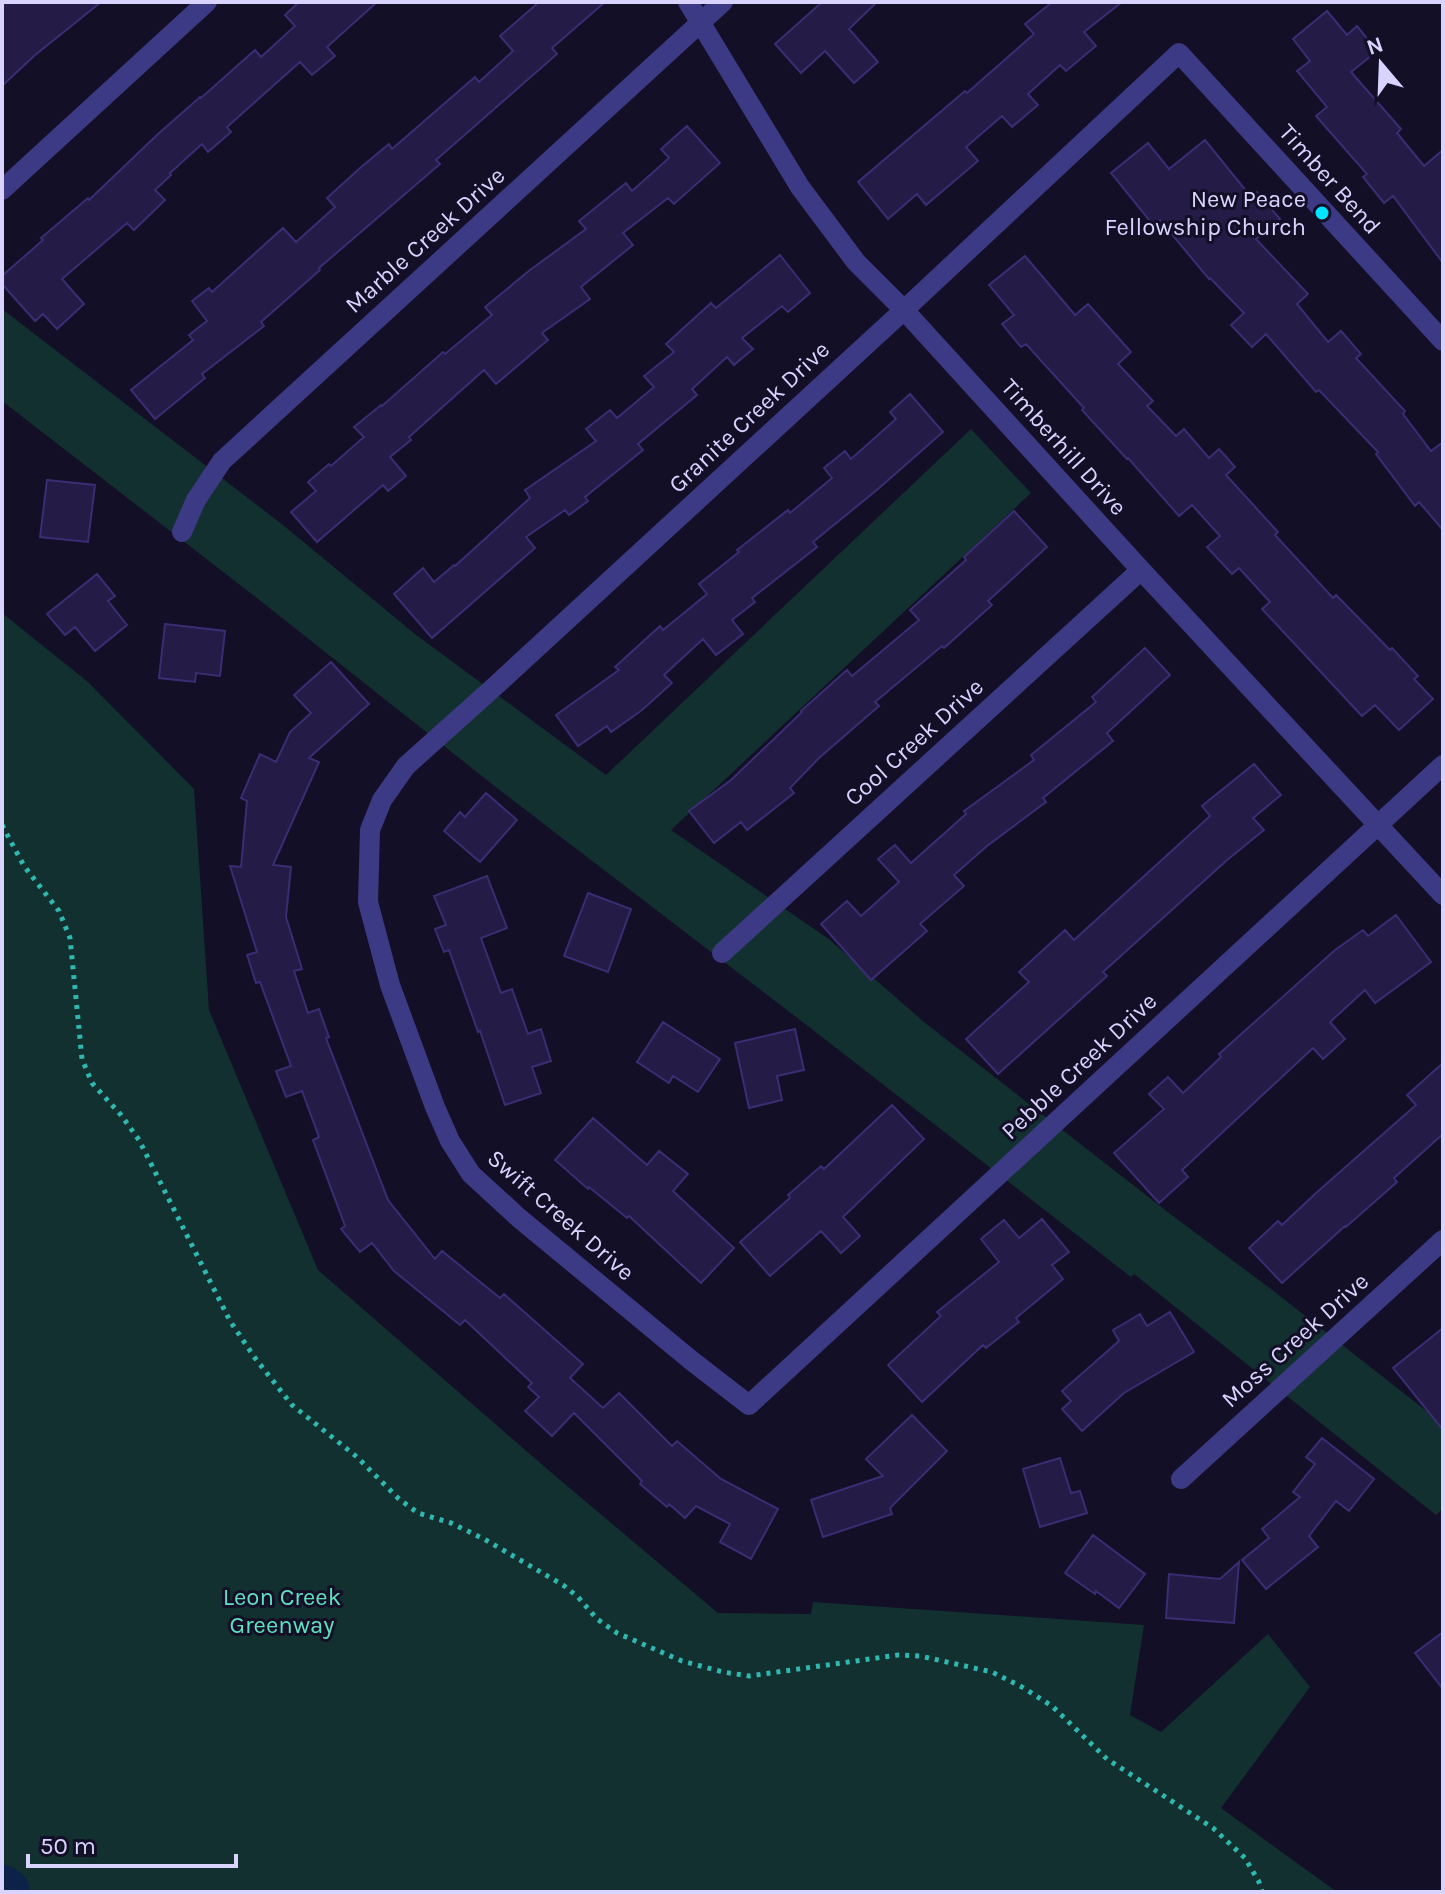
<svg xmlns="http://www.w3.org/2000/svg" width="1445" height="1894" viewBox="0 0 1445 1894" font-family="Karla,sans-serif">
  <rect width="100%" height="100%" fill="#130f26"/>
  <path fill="#12302f" d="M2,309l281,216 132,109 191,141 365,-346 60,64 -360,337 159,110 94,82 245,191 102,76 172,135v84l-7,7 -302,-241 -3,3 -318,-247 -316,-242 -244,-193 -251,-194z
    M2,613l86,69 106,107 15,221 109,260 235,204 165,139 93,1 2,-12 331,23 -14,90 31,17 107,-98 42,53 -89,121 116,84h-1335z"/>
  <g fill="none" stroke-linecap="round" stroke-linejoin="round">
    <path stroke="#0c2248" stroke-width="50" d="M2,1890l3,2"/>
  </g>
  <path fill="#241b47" stroke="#3b2d73" stroke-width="2" d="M2,2h99l-67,54 -32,30z
    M299,2h78l-50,45 8,9 -23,19 -12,-13 -73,65 4,5 -23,20 -6,-8 -32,29 1,2 -16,15 10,10 -31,30 -7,-7 -65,56 22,25 -27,25 -14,-15 -8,7 -33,-37v-8l41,-36 -2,-2 47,-40 1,2 69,-66 42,-37 1,1 54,-48 6,7 34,-31 -10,-11z
    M539,2h66l-53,46 5,6 -121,106 4,4 -121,104 1,2 -59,52 3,4 -62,48 3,4 -50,41 -24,-29 62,-50 -4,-5 18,-14 -15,-20 17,-13 3,4 71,-64 13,14 39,-35 -8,-9 33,-30 29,-24 3,5 83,-72 4,5 34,-31 -13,-15z
    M822,2h55l-28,27 29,33 -24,21 -29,-32 -24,22 -26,-29z
    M1052,2h70l-38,30 12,14 -30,25 -6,-6 -32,29 10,11 -26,22 -10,-11 -36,31 12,14 -52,44 -9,-11 -29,25 -30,-37 107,-91 2,2 67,-59 -9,-10z
    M1327,11l20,24 10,-9 20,25 -26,21 50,57 -4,4 27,33 19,-16v113l-50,-67 -9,7 -21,-26 4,-3 -51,-58 11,-9 -30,-36 13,-10 -17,-22z
    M687,126l33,37 -46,41 -6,-6 -45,35 10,12 -52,42 9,12 -48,34 6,7 -52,44 -12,-14 -75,67 2,3 -21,17 16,19 -18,15 -5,-6 -66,57 -26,-30 25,-21 -8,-9 21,-18 2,2 33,-29 -10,-10 27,-22 1,1 61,-54 2,2 47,-39 -7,-8 45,-37 56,-41 -7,-8 47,-38 6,8 37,-33 -8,-9z
    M1205,140l46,57 6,-5 23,27 -24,20 52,55 -11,10 31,38 13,-11 20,23 -5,4 49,53 -2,3 28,37 12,-9v88l-24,-28 -4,4 -39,-52 2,-2 -59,-62 -3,2 -50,-58 -14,13 -21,-22 13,-12 -34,-35 -1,1 -49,-59 -7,5 -42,-52 37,-30 21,26z
    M780,255l30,38 -22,19 -6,-6 -40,32 11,11 -19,16 -7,-8 -35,32 5,6 -59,49 5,6 -58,47 3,4 -19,14 -4,-5 -39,27 9,11 -103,90 -38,-44 29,-26 11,14 20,-17 1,1 75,-68 -5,-8 71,-49 -10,-12 24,-19 7,8 37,-31 -10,-11 30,-24 -8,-8 45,-41 5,5z
    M1025,256l50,59 13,-11 43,48 -13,12 35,37 -6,5 29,30 8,-7 25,29 10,-9 16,18 -9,8 52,57 -3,3 58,63 3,-3 54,55 2,-2 26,28 -4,3 19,20 -34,31 -24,-25 -13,11 -100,-107 8,-7 -31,-34 -7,6 -25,-27 13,-11 -28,-31 -13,11 -51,-58 -1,1 -45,-49 2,-2 -58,-64 -5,3 -19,-23 12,-9 -25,-30z
    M910,394l33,38 -65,57 -65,53 4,5 -65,51 3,4 -23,18 11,14 -27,21 -13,-16 -39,36 8,8 -30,27 -31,22 -4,-6 -29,20 -22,-31 63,-45 -4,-3 45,-41 3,4 44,-36 -8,-10 40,-32 -2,-2 51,-40 2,3 42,-35 -8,-10 21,-17 6,8 45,-40 -6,-7z
    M47,480l48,5 -7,57 -48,-5z
    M1014,511l33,36 -59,54 4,4 -48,43 -2,-2 -67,56 4,4 -60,52 -29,30 4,5 -47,37 -6,-8 -27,21 -25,-32 42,-31 71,-68 -1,-1 46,-41 5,6 67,-56 -9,-10 56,-50 -2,-3z
    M97,574l18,22 -7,5 19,24 -32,26 -20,-24 -10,8 -18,-21z
    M165,624l60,7 -5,45 -24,-3 -1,9 -36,-4z
    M1145,648l25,27 -63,58 6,8 -70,57 3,4 -59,44 -33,29 10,11 -44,38 7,7 -56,49 -50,-56 26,-23 14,15 38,-34 -21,-23 17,-14 16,18 55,-49 -2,-3 70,-51 -3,-5 65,-53 -4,-5z
    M331,662l38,42 -60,54 10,4 -46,103 18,2 -5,50 16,52 -8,2 14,42 11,-4 10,28 -3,1 62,162 47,59 7,-8 58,47 4,-4 79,70 -13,14 33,30 16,-15 53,53 5,-5 44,38 57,30 -27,50 -31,-17 10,-18 -34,-18 -11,12 -16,-14 -2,3 -27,-23 2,-3 -68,-68 -22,23 -27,-25 14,-14 -11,-10 4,-4 -67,-63 -5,5 -66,-54 -22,-28 -12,9 -19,-23 4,-3 -32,-86 6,-3 -17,-46 -16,6 -10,-26 15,-5 -31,-84 -4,1 -9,-28 10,-3 -27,-86 11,1 6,-66 -6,-3 19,-44 16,8 14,-30 21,-19 -17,-18z
    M1254,764l27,31 -28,23 11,12 -38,31 -123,111 4,4 -109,98 -32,-35 63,-57 -10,-10 46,-42 9,10 136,-124 -8,-10z
    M486,793l31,27 -37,42 -36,-31 16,-19 5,5z
    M487,876l20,52 -26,10 20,55 11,-4 16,45 13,-5 10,32 -19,6 9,26 -36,12 -25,-74 -2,1 -29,-82 -5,2 -9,-23 11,-4 -12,-29z
    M588,893l43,16 -23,63 -44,-16z
    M1396,915l35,47 -56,41 -10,-13 -35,32 15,17 -22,20 -10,-11 -131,122 6,7 -29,26 -45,-50 50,-44 -15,-15 19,-17 15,16 38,-36 -2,-3 116,-104 28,-20 5,6z
    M663,1022l57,37 -22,33 -25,-16 -4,7 -32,-21z
    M795,1029l9,41 -27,6 5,24 -33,8 -14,-65z
    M1443,1063v71l-49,44 3,4 -51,45 -1,-1 -63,57 -33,-35 29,-27 4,4 34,-32 100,-88 -9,-10z
    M892,1105l32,34 -81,78 17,19 -19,17 -20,-22 -51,45 -30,-34 50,-44 -2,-3 33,-29 3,3z
    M593,1118l54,47 12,-14 29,23 -15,17 61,57 -33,35 -72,-67 -2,2 -38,-31 -1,2 -33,-29z
    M1042,1219l27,33 -17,13 11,14 -47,39 3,4 -33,26 -3,-3 -61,57 -34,-37 53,-49 -4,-4 62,-50 -18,-23 23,-19 15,18z
    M1170,1312l24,40 -70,41 -42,38 -20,-22 9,-8 -9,-10 57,-50 -6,-11 27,-16 7,12z
    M1443,1328v102l-50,-62z
    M912,1415l35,36 -57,57 2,6 -69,23 -12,-37 72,-24 -17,-17z
    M1322,1438l52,41 -25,32 -13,-10 -27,35 9,11 -52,42 -24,-29 27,-22 -7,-9 38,-32 -7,-5 22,-28 -9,-7z
    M1060,1458l11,35 9,-2 7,22 -47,14 -17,-58z
    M1093,1535l52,39 -26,34 -23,-17 -1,3 -30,-21z
    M1239,1562l-5,61 -68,-5 3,-44 51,5z
    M1443,1632v57l-28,-36z"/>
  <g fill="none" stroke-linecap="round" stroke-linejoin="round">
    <path stroke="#2fb8b0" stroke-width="5" stroke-dasharray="4 6" stroke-linecap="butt" d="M2,825l22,41 35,45 11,27 12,121 10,24 29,32 18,25 91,181 25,37 37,47 65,52 42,42 19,14 33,10 33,16 79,46 15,12 19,22 20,14 65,28 41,11 26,4 149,-21 22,1 72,16 30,15 30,19 55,53 106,69 32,30 14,24 3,10"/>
    <path stroke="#3d3a85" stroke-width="20" d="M688,2l112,185 56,75 48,48 237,260 302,325
      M2,190l205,-188
      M1443,341l-264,-288 -275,257 -411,378 -87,78 -24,34 -12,30 -2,72 22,83 45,122 15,34 21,33 48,44 173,143 57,44 694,-640
      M182,532l14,-32 26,-39 501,-459
      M722,953l419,-383
      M1181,1479l262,-239"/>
  </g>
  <circle fill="#00e5ff" stroke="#130f26" stroke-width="3" cx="1322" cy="213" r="8"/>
  <g text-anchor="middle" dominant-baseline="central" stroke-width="6" stroke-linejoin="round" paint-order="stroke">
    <g font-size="24" fill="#d9d4ff" stroke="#130f26">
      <text transform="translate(1330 179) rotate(48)">Timber Bend</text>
      <text transform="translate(425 240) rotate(-42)">Marble Creek Drive</text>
      <text transform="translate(749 417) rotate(-43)">Granite Creek Drive</text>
      <text transform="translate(1064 447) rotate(48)">Timberhill Drive</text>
      <text transform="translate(914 742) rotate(-42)">Cool Creek Drive</text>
      <text transform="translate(1079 1066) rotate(-43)">Pebble Creek Drive</text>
      <text transform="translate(561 1215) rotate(41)">Swift Creek Drive</text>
      <text transform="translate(1295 1340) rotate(-42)">Moss Creek Drive</text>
    </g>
    <g font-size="24" fill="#d9d4ff" stroke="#130f26" text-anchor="end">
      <text x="1306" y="199">New Peace<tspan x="1306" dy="28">Fellowship Church</tspan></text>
    </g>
    <g font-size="24" fill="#5fe0c0" stroke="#130f26">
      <text x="282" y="1597">Leon Creek<tspan x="282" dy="28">Greenway</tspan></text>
    </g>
  </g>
  <rect width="1445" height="1894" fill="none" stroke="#d9d4ff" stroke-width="8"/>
  <g transform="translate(1381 64) rotate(341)" stroke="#130f26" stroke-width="6" paint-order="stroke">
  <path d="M0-6L14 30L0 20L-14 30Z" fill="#d9d4ff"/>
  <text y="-12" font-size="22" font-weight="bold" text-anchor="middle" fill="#d9d4ff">N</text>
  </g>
  <path d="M28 1854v12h208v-12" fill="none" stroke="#d9d4ff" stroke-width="4"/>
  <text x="40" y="1854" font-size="24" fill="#d9d4ff" stroke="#130f26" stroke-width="6" paint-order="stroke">50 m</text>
</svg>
